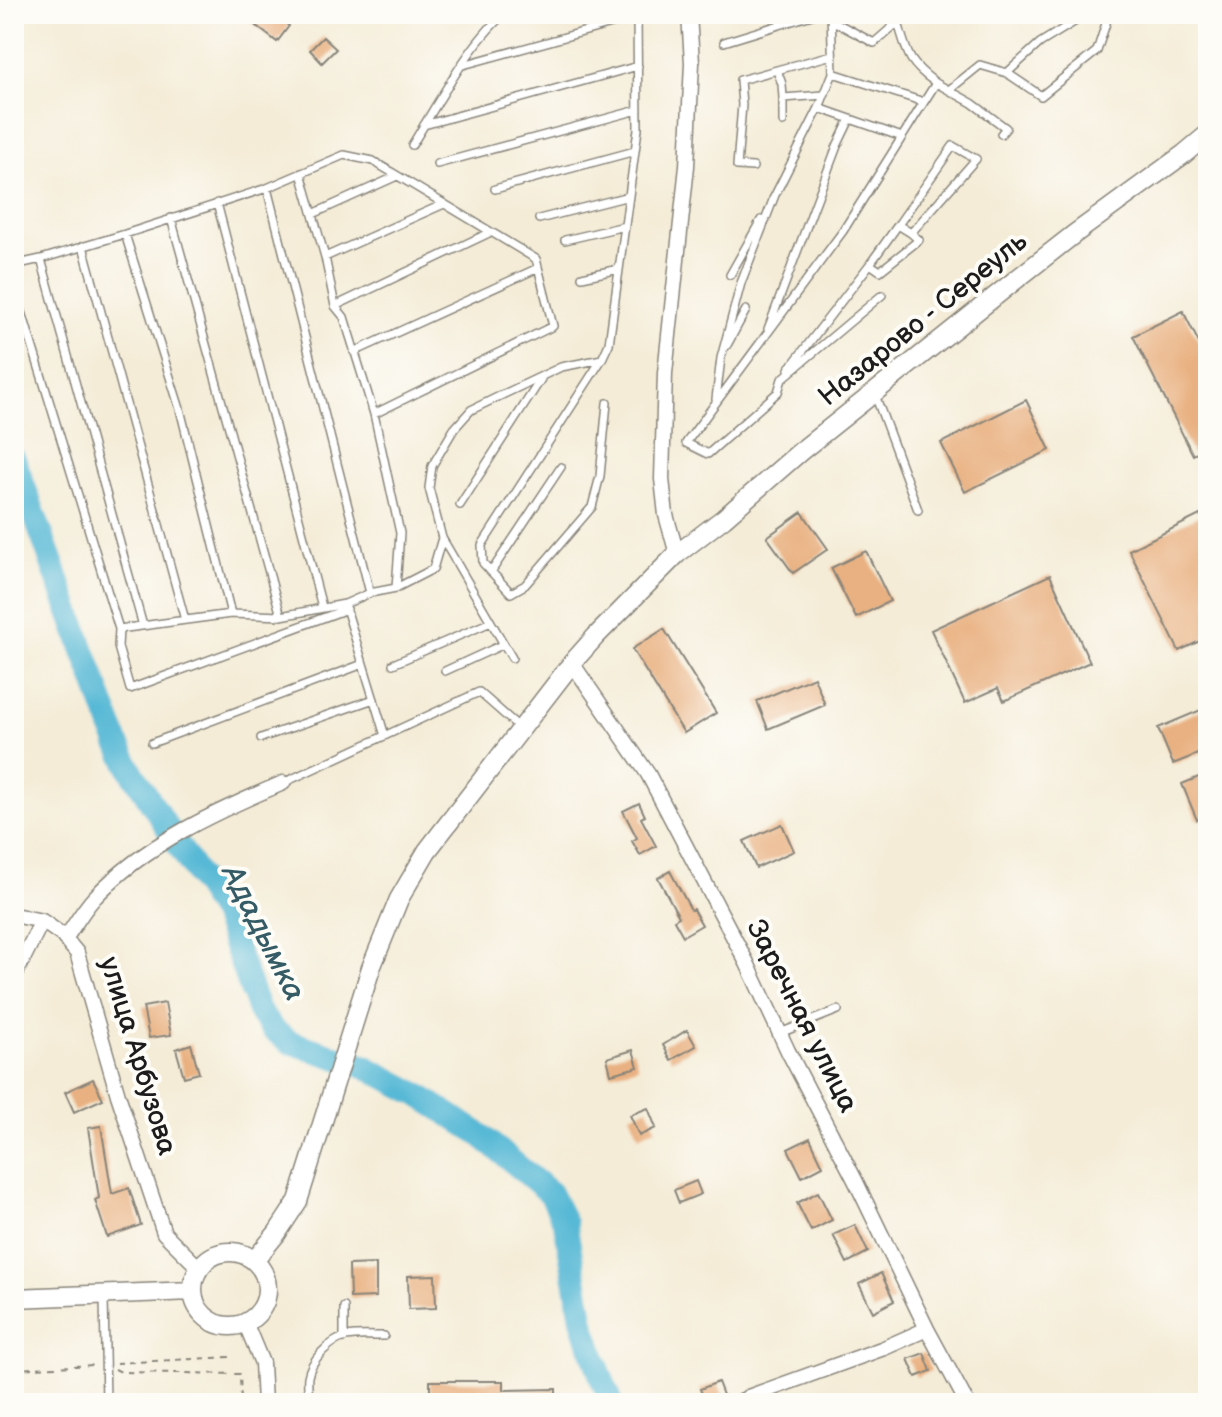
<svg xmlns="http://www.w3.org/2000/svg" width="1222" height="1417" viewBox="0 0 1222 1417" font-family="'Balsamiq Sans',sans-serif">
  <rect width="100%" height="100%" fill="#fdfcf7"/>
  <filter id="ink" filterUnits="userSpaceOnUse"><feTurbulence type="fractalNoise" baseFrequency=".0125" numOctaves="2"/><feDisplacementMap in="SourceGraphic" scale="16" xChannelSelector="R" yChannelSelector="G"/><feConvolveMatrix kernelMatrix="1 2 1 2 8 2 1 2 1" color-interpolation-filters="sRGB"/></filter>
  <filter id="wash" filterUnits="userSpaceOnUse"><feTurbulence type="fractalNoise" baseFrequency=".006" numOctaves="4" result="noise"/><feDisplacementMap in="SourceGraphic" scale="32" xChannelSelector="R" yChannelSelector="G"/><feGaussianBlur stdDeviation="1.8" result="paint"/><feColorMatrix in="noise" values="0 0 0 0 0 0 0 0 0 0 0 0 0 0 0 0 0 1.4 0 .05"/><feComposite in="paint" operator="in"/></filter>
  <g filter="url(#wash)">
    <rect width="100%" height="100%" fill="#f4ecd7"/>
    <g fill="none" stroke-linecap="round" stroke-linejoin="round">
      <path stroke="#58b9d6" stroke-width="24" d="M14,459l104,285 14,28 92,145 36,96 12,16 18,13 76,25 51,27 61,39 72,60 15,30 18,100 18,54 11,26"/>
    </g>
    <g id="blocks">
      <path fill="#e9b181" d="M241,14h32l16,12 -12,16z
        M323,37l13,12 -14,14 -12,-13z
        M1183,311l25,50v87l-15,7 -60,-119z
        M1026,400l24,50 -85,42 -24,-49z
        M802,512l26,37 -35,24 -26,-36z
        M1204,513l4,7v117l-29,14 -50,-101z
        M866,551l24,50 -34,17 -25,-50z
        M1050,575l40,87 -86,39 -6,-13 -33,15 -34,-73z
        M664,629l52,84 -32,20 -52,-84z
        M814,677l11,28 -57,24 -11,-28z
        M1208,707v43l-35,14 -15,-36z
        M1208,773v43l-11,4 -15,-36z
        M639,803l6,13 -4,2 15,28 -16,9 -8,-14 5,-3 -14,-27z
        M782,824l12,27 -38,17 -12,-27z
        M670,871l21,39 2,-1 9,16 -19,11 -9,-16 5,-3 -21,-39z
        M165,1003l6,32 -22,3 -6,-31z
        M687,1030l9,16 -25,14 -8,-15z
        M191,1044l8,29 -15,4 -8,-28z
        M633,1050l5,17 -27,7 -4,-16z
        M93,1079l10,20 -29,13 -9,-20z
        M648,1108l8,20 -17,8 -9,-21z
        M101,1126l11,68 17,-6 12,37 -34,12 -12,-37 4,-2 -11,-70z
        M810,1138l13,28 -21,11 -14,-28z
        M696,1181l5,13 -22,9 -5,-13z
        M818,1192l14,28 -21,11 -14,-28z
        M855,1225l13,27 -21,11 -14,-28z
        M376,1264v33l-26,1 -1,-33z
        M881,1273l13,28 -21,11 -14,-28z
        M435,1275l1,33 -27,1 -1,-33z
        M924,1353l7,18 -15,6 -8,-18z
        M430,1381h74v9l52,-1v14h-126z
        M718,1382l8,21h-20l-6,-14z"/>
    </g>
  </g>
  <g filter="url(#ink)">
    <use href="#blocks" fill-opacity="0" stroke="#88847a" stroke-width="2"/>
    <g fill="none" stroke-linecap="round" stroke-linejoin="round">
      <defs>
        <path id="lane" d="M831,14l2,59 91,29 -81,129 -157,212 22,11 70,-62 4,-13 100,-84
          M831,20l43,23 24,-21 -2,-8
          M898,22c9,32 10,41 38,61l-12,19
          M724,42l91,-28
          M463,65l174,-48
          M833,73l-14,35 83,29
          M1007,73l33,-30 47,-29
          M936,83l36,20 34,25 -5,6
          M949,90l31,-25 27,8 34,23 56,-45 12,-37
          M783,98l-1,-14 -5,-14 55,-15
          M783,122v-24l41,-3
          M424,125l214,-59
          M412,145c25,-40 57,-101 92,-131
          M437,164l201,-54
          M753,167l-16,-1 5,-61 -2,-25 37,-10
          M301,173l24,84 10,49 9,11 30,97 26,119 -4,55 37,-19 9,-31 -13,-50 3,-22 22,-37 17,-19 33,-16 57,-27 41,-8 7,-15 29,-215 -1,-115
          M267,188l103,405
          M495,189l140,-38
          M773,199l46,-91
          M217,203l105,404
          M313,214l84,-38
          M171,218l110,398
          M539,219l90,-23
          M125,234l55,175 51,205
          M565,240l60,-14
          M83,246l102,374
          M325,257l119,-53
          M41,259l102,367
          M870,264l28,-39 13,8
          M14,265l27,-6 84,-25 142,-46 77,-33 29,6 163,98 17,67 -179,88
          M730,275l31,-55
          M582,277l37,-8
          M14,286l105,343
          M335,306l156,-74
          M768,329l69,-183 13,-27
          M727,345l19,-35
          M354,352l184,-84
          M602,359l-120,186 1,18 28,30 14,-8 67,-78 8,-31 7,-73
          M789,369l81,-105 10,7 39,-31 -8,-7 65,-74 -23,-13 -55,79
          M875,395l43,115
          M716,399l5,-41 20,-75 34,-88
          M460,505l81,-126
          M442,538l70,120
          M491,572l70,-105
          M346,608l39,128
          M347,609l-217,80 -12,-42 1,-18 112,-15 50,2 64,-12 25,-11 26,-5
          M393,664l98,-42
          M445,671l59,-27
          M261,738l113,-39
          M152,743l211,-79
          M283,783l196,-91 41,36
          M780,1033l58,-23
          M104,1297l2,106
          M344,1307v31
          M309,1403c0,-8 -2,-18 -1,-26 3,-17 21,-36 38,-40 12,-2 26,-1 38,-1"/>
        <path id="street" d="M677,554l-11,-39 -4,-36 3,-106 22,-207 5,-103 -3,-49
          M572,663l76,111 99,189 41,88 68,131 71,147 40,74
          M14,915l28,6 20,14 15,18 41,142 46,138 35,35
          M65,939c9,-13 18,-29 29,-41 52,-55 121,-86 189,-115
          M14,977l28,-56
          M245,1322l17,41 2,40
          M741,1403l7,-6 136,-49 43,-19"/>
        <path id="secondary" d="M193 1289a37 37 0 1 1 74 0a37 37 0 1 1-74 0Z
          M254,1261l23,-28 21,-32 73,-233 28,-69 28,-48 145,-188 24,-27 81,-82 47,-36 77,-67 212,-169 60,-47 111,-81 24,-20
          M14,1298l179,-7"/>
      </defs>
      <use href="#lane" stroke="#88847a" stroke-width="10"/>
      <use href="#street" stroke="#88847a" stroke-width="17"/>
      <use href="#secondary" stroke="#88847a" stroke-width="21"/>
      <path stroke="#88847a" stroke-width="2" stroke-dasharray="6 6" stroke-linecap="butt" d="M116,1363l115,-6
        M14,1369l80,-4
        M115,1369l6,3 119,2 1,29"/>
      <use href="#lane" stroke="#fff" stroke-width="7"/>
      <use href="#street" stroke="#fff" stroke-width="14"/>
      <use href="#secondary" stroke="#fff" stroke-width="18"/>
    </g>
  </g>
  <g text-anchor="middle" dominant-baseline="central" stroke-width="8" stroke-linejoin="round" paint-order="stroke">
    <g font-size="28" fill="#1c1c1c" stroke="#fdfcf7">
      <text transform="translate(923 319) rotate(-39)">Назарово - Сереуль</text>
      <text transform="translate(802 1016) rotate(63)">Заречная улица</text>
      <text transform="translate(138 1056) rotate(73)">улица Арбузова</text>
    </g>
    <g font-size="30" font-style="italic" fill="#345b66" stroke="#fdfcf7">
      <text transform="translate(263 933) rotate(63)">Ададымка</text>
    </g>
  </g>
  <rect width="1222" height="1417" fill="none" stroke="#fdfcf7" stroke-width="48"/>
</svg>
